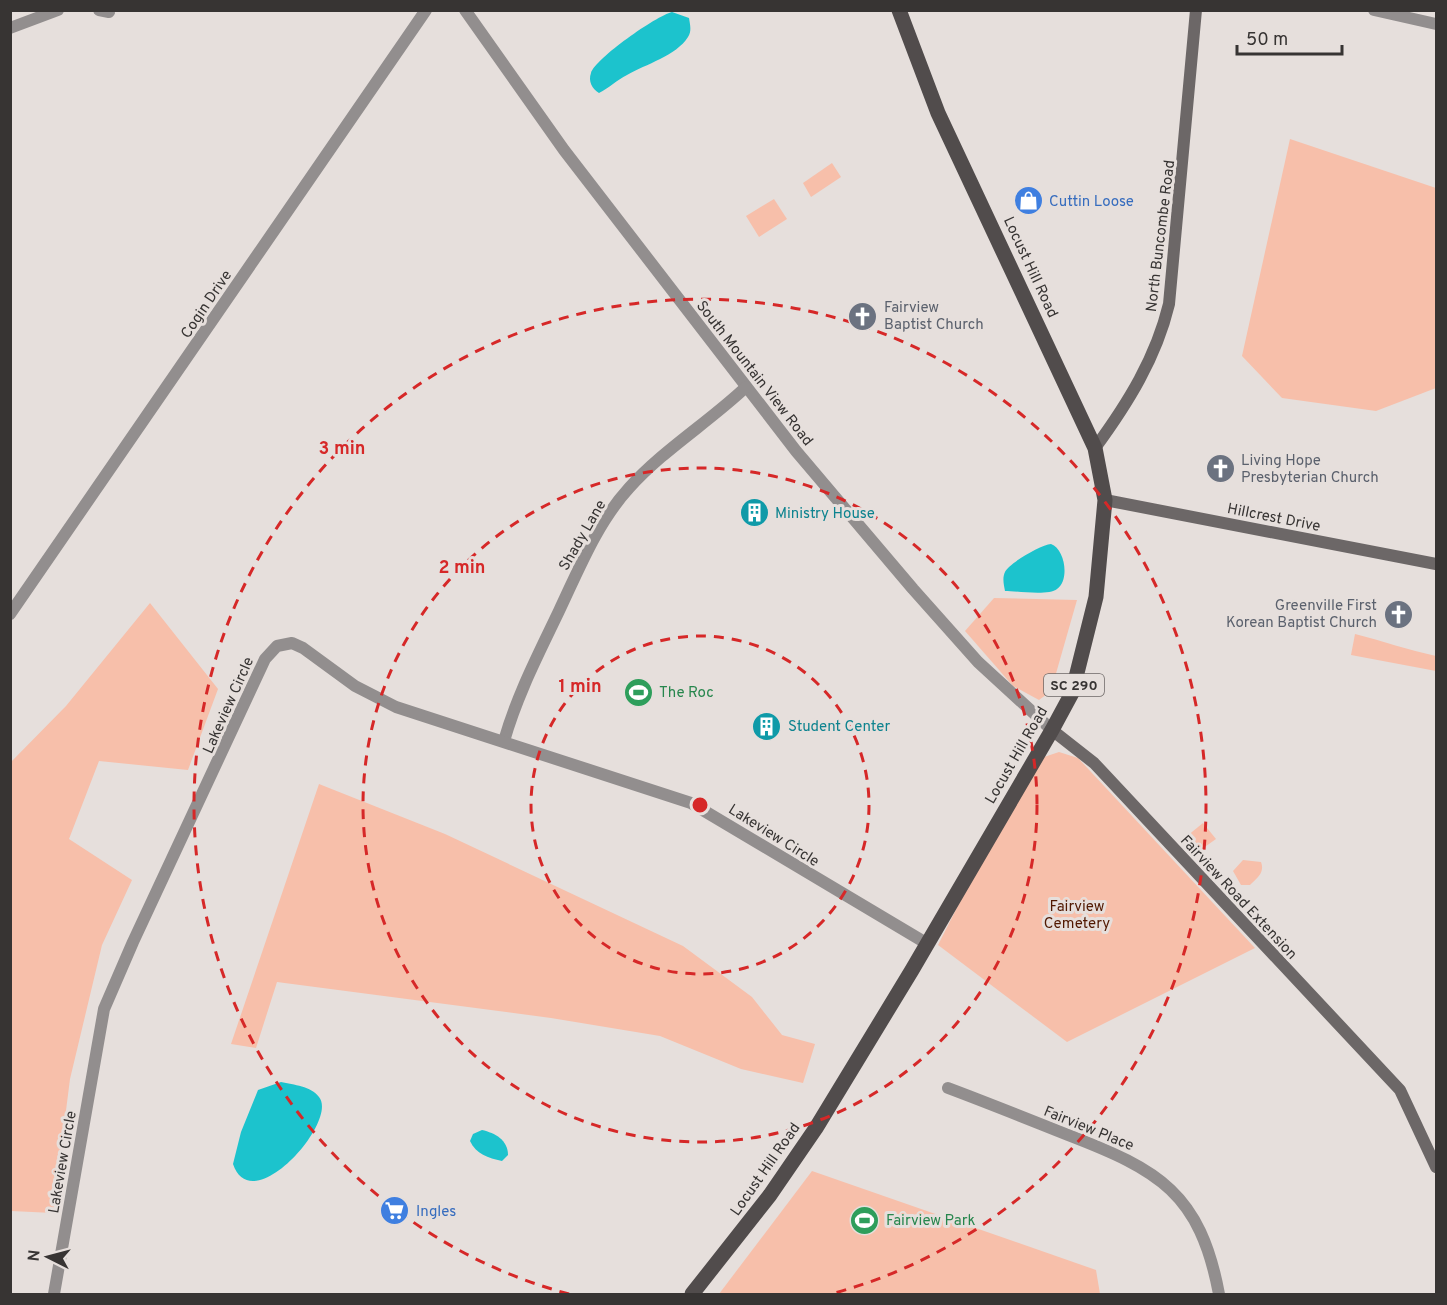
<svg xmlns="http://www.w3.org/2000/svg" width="1447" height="1305" viewBox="0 0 1447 1305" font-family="Overpass,sans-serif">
	<rect width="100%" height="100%" fill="#e6dfdc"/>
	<!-- green -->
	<g fill="#f7bfaa">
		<path d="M 1290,139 L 1436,188 L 1436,388 L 1376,411 L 1282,398 L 1242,356 Z"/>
		<path d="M 832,163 L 841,177 L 811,197 L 803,183 Z"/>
		<path d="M 774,199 L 787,219 L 759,237 L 746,216 Z"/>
		<path d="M 994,598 L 1077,600 L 1051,691 L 1039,700 L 1013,686 L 965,631 Z"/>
		<path d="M 150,603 L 218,689 L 188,770 L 99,761 L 69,839 L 132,880 L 102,945 L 70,1079 L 53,1213 L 11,1211 L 11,762 L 66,706 Z"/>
		<path d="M 1355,634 C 1383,641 1408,650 1436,656 L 1436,671 L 1351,655 Z"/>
		<path d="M 1059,752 L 1078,758 L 1255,948 L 1067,1042 L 938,945 L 967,888 L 1044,757 Z"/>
		<path d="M 319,784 L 445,834 L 683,946 L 752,997 L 782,1035 L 815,1044 L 803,1083 L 741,1069 L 660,1036 L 551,1018 L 277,982 L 256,1048 L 231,1044 Z"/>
		<path d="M 1203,823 L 1216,839 L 1199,851 L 1187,836 Z"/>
		<path d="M 1243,860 L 1261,862 C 1265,873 1257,878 1250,885 L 1241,885 L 1233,871 Z"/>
		<path d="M 812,1171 L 1096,1270 L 1100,1294 L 719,1294 Z"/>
	</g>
	<!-- water -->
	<g fill="#1cc3cd">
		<path d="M 672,12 L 689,18 C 690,25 692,31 688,37 C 676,56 646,64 627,75 C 617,80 609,88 599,93 C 592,89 588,81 591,73 C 596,58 656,16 672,12 Z"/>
		<path d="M 1051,544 C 1065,549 1070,580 1057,589 C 1049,596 1016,591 1005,591 C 1004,585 1002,578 1005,572 C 1009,563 1041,545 1051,544 Z"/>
		<path d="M 281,1082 C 294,1085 311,1086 319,1097 C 339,1121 252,1220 233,1164 L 241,1132 L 258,1090 Z"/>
		<path d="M 482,1130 C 495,1133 508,1140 508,1155 L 502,1161 C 488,1158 476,1154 470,1141 L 473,1134 Z"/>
	</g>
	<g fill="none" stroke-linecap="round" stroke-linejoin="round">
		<!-- street -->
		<g stroke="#928e8e" stroke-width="12">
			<path d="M 99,10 L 109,12"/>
			<path d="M 465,10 L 564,150 L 796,451 L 913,589 L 978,662 L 1052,730"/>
			<path d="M 1374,10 L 1436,24"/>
			<path d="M 10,28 L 58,10"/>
			<path d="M 10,614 L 426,10"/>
			<path d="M 504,741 C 517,695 539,653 559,611 C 579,569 597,523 629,488 C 663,450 709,422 746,387"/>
			<path d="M 948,1088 C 988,1103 1028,1119 1068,1135 C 1159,1170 1200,1193 1219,1294"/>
			<path d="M 54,1294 L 104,1009 L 133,942 L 265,659 L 277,646 L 292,643 L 303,648 L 355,686 L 396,707 L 691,803 L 926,943"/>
		</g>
		<!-- secondary -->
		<g stroke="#6c6767" stroke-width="12">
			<path d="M 1095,448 C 1128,403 1156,358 1169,304 L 1196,10"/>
			<path d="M 1105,500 L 1436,564"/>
			<path d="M 1052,730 L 1094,763 L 1400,1090 L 1436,1167"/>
		</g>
		<!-- primary -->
		<path stroke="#514c4c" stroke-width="15" d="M 692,1294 L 770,1195 L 816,1128 L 912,970 L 1052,730 L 1072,693 L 1096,597 L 1105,500 L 1095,448 L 938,113 L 899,10"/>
	</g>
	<!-- distance rings -->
	<g fill="none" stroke="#d62828" stroke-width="3" stroke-dasharray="10 8">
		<circle cx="700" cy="805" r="169"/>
		<circle cx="700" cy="805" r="337"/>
		<path d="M569 1294A506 506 0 1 1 831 1294"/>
	</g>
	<!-- icons -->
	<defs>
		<symbol id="shop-disc" viewBox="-11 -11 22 22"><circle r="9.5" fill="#3f7fe0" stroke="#e6dfdc"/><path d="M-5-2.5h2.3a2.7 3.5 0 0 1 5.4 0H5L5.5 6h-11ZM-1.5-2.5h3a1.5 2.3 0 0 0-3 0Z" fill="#fff"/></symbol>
		<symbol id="church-disc" viewBox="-11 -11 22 22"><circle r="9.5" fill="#6b7280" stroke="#e6dfdc"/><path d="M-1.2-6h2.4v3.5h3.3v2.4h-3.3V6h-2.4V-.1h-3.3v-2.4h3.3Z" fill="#fff"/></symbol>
		<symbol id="building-disc" viewBox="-11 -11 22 22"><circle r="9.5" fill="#0f9aa8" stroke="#e6dfdc"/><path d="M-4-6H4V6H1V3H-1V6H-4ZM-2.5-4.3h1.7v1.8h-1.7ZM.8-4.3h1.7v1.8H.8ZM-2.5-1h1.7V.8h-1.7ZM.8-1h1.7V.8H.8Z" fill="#fff"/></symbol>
		<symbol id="stadium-disc" viewBox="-11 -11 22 22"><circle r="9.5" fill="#2e9e5b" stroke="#e6dfdc"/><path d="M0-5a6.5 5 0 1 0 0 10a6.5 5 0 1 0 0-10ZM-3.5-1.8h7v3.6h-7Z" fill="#fff"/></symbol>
		<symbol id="supermarket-disc" viewBox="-11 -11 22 22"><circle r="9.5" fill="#3f7fe0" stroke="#e6dfdc"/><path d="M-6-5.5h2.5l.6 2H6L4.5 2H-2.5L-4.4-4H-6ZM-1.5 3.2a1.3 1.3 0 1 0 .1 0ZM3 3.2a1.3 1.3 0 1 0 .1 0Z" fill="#fff"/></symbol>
	</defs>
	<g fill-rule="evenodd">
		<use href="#shop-disc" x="1012" y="184" width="33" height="33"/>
		<use href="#church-disc" x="846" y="300" width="33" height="33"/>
		<use href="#church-disc" x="1204" y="452" width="33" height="33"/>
		<use href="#building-disc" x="738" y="496" width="33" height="33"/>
		<use href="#church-disc" x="1382" y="598" width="33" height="33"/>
		<use href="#stadium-disc" x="622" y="676" width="33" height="33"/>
		<use href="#building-disc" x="750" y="710" width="33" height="33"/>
		<use href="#supermarket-disc" x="378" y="1194" width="33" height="33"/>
		<use href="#stadium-disc" x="848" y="1204" width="33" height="33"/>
	</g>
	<g text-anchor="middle" stroke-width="6" stroke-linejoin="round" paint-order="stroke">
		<!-- shield labels -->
		<rect fill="#e6dfdc" stroke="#6c6766" stroke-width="1.5" x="1044" y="674" width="60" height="22" rx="4.5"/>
		<g font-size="14" font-weight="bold" fill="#373433">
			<text x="1074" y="690">SC 290</text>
		</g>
		<!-- shop labels -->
		<g font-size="15" fill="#366cbe" stroke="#e6dfdc" text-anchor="start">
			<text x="1049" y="206">Cuttin Loose</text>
			<text x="416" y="1216">Ingles</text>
		</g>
		<!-- street labels -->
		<g font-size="15" fill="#373433" stroke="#e6dfdc">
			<text transform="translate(1160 236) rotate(-83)" y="5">North Buncombe Road</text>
			<text transform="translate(1031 267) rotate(65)" y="5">Locust Hill Road</text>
			<text transform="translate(206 304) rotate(-56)" y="5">Cogin Drive</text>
			<text transform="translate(755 373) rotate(52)" y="5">South Mountain View Road</text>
			<text transform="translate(1274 517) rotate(11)" y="5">Hillcrest Drive</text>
			<text transform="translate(582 535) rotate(-60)" y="5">Shady Lane</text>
			<text transform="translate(228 705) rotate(-66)" y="5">Lakeview Circle</text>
			<text transform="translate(1016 755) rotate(-60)" y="5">Locust Hill Road</text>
			<text transform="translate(774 835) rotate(32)" y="5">Lakeview Circle</text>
			<text transform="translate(1239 897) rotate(47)" y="5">Fairview Road Extension</text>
			<text transform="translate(1089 1128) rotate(22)" y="5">Fairview Place</text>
			<text transform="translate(62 1162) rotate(-80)" y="5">Lakeview Circle</text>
			<text transform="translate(765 1169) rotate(-55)" y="5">Locust Hill Road</text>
		</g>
		<!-- worship labels -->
		<g font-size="15" fill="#5b616d" stroke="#e6dfdc" text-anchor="start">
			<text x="884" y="312">Fairview<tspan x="884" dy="17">Baptist Church</tspan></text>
			<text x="1241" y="465">Living Hope<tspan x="1241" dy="17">Presbyterian Church</tspan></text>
			<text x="1377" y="610" text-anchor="end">Greenville First<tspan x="1377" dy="17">Korean Baptist Church</tspan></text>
		</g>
		<!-- culture labels -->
		<g font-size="15" fill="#0d838f" stroke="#e6dfdc" text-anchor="start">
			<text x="775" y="518">Ministry House</text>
			<text x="788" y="731">Student Center</text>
		</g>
		<!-- leisure labels -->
		<g font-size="15" fill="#27864d" stroke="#e6dfdc" text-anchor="start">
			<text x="659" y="697">The Roc</text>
			<text x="886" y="1225">Fairview Park</text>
		</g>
		<!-- park labels -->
		<g font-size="15" fill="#511800" stroke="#e6dfdc">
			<text x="1077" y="911">Fairview<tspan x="1077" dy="17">Cemetery</tspan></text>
		</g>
	</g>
	<circle cx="700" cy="805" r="9" fill="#d62828" stroke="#e6dfdc" stroke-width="3"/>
	<g font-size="18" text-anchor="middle" font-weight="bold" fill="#d62828" stroke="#e6dfdc" stroke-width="6" stroke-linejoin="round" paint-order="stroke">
		<text x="342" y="454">3 min</text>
		<text x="462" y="573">2 min</text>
		<text x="580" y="692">1 min</text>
	</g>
	<!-- border -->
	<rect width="1447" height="1305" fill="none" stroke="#373433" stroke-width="24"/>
	<!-- north arrow -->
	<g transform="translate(48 1257) rotate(276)" stroke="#e6dfdc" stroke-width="4.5" paint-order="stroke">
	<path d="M0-4.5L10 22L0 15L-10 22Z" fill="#373433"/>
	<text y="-9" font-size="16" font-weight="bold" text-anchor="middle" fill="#373433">N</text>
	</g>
	<!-- scale -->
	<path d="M1237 45v9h105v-9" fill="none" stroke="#373433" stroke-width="3"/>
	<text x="1246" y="45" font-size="18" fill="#373433" stroke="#e6dfdc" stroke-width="4.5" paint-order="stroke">50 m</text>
</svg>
